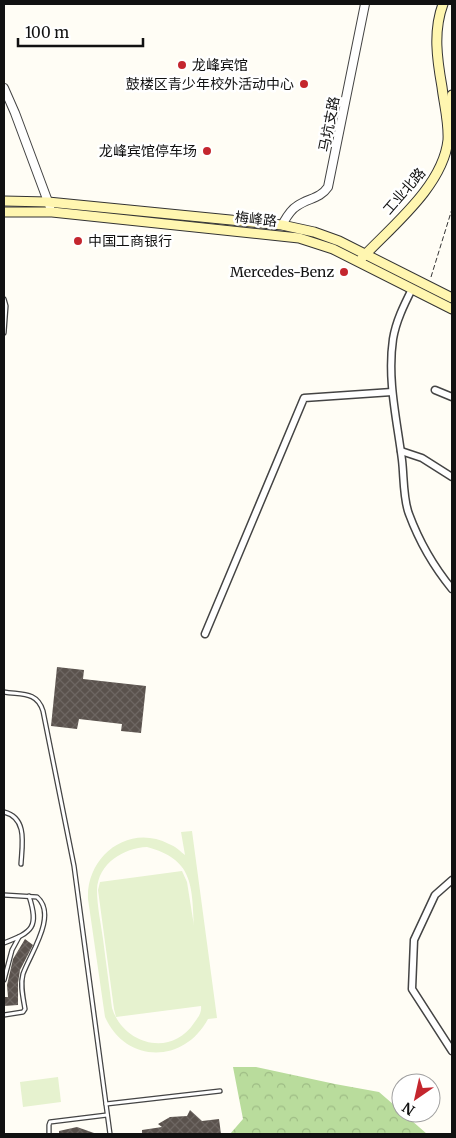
<svg xmlns="http://www.w3.org/2000/svg" width="456" height="1138" viewBox="0 0 456 1138" font-family="Merriweather,'Noto Sans SC',serif">
	<defs>
		<pattern id="forest-crowns" width="20" height="18" patternUnits="userSpaceOnUse" patternTransform="scale(1.25)"><rect width="20" height="18" fill="#b9dc9c"/><path d="M2 6a3 3 0 1 1 6 0M12 15a3 3 0 1 1 6 0" fill="none" stroke="#9ebc85"/></pattern>
		<pattern id="building-cross-hatch" width="8" height="8" patternUnits="userSpaceOnUse" patternTransform="scale(1.25)"><rect width="8" height="8" fill="#5a524d"/><path d="M0 0l8 8M0 8l8-8" fill="none" stroke="#6d6662"/></pattern>
	</defs>
	<rect width="100%" height="100%" fill="#fffdf5"/>
	<!-- forest -->
	<path fill="url(#forest-crowns)" d="M 233,1067 L 256,1067 L 335,1084 L 379,1092 L 401,1111 L 401,1113 L 403,1113 L 427,1134 L 230,1134 L 243,1119 Z"/>
	<!-- pitch -->
	<g fill="#e6f2cf" fill-rule="evenodd">
		<path d="M 192,831 L 217,1018 L 208,1019 C 184,1064 126,1064 105,1017 L 88,899 C 86,857 128,823 169,844 C 175,846 180,851 185,855 L 181,832 ZM 147,847 C 193,859 192,885 194,926 L 187,882 L 182,871 L 100,882 L 98,890 L 114,1009 L 116,1017 L 201,1006 C 202,1012 198,1018 194,1023 C 171,1058 123,1044 112,1008 C 109,985 106,962 103,939 C 101,924 97,906 97,890 C 98,863 124,848 147,847 Z"/>
		<path d="M 58,1077 L 61,1102 L 23,1107 L 20,1082 Z"/>
	</g>
	<!-- building -->
	<g fill="url(#building-cross-hatch)">
		<path d="M 57,667 L 84,670 L 83,679 L 146,686 L 141,733 L 121,731 L 122,724 L 79,719 L 77,729 L 51,726 Z"/>
		<path d="M 25,939 L 33,945 L 20,970 L 18,983 L 18,1005 L 4,1006 L 4,997 L 8,997 L 7,985 L 13,959 Z"/>
		<path d="M 190,1110 L 202,1121 L 219,1119 L 221,1134 L 142,1134 L 142,1130 L 162,1127 L 158,1124 L 170,1117 L 187,1116 Z"/>
		<path d="M 77,1127 L 94,1133 L 94,1134 L 59,1134 L 59,1131 Z"/>
	</g>
	<g fill="none" stroke-linecap="round" stroke-linejoin="round">
		<defs>
			<g id="service">
				<path d="M 4,299 L 6,306 L 4,333"/>
				<path d="M 4,692 C 21,695 37,691 43,711 L 74,866 L 110,1134"/>
				<path d="M 4,812 C 28,818 22,845 21,864"/>
				<path d="M 4,895 L 37,897 C 58,915 30,954 23,974 C 20,985 23,997 25,1009 L 23,1012 L 4,1015"/>
				<path d="M 4,943 C 33,932 39,927 29,896"/>
				<path d="M 4,980 L 12,950 L 19,937"/>
				<path d="M 106,1104 L 220,1091"/>
				<path d="M 49,1134 L 49,1125 L 50,1122 L 107,1115"/>
			</g>
			<g id="minor">
				<path d="M 412,289 C 404,305 396,321 393,339 C 387,380 397,420 402,460 C 404,476 403,499 409,514 C 419,541 434,567 452,589"/>
				<path d="M 435,390 L 452,397"/>
				<path d="M 401,451 L 422,458 L 452,477"/>
				<path d="M 205,634 L 304,398 L 392,392"/>
				<path d="M 452,880 L 435,895 L 414,940 L 412,989 L 452,1051"/>
			</g>
			<g id="tertiary">
				<path d="M 4,88 L 15,113 L 50,207"/>
				<path d="M 282,225 C 286,218 290,210 297,206 C 308,198 320,199 328,187 L 365,4"/>
			</g>
			<g id="secondary">
				<path d="M 449,117 L 452,95"/>
				<path d="M 4,201 L 48,202 L 282,225 L 314,232 L 339,241 L 452,298"/>
				<path d="M 4,212 L 52,212 L 299,238 L 333,249 L 452,309"/>
				<path d="M 362,258 C 392,226 443,186 448,140 C 449,122 444,104 442,87 C 437,59 433,31 443,4"/>
			</g>
		</defs>
		<!-- service casing -->
		<use href="#service" stroke="#444" stroke-width="5.5"/>
		<!-- minor casing -->
		<use href="#minor" stroke="#444" stroke-width="9"/>
		<!-- tertiary casing -->
		<use href="#tertiary" stroke="#444" stroke-width="10"/>
		<!-- secondary casing -->
		<use href="#secondary" stroke="#333" stroke-width="11"/>
		<!-- path -->
		<path stroke="#333" stroke-width="1" stroke-dasharray="5 2.5" stroke-linecap="butt" d="M 431,277 L 452,209"/>
		<!-- service -->
		<use href="#service" stroke="#fff" stroke-width="3"/>
		<!-- minor -->
		<use href="#minor" stroke="#fff" stroke-width="6"/>
		<!-- tertiary -->
		<use href="#tertiary" stroke="#fff" stroke-width="8"/>
		<!-- secondary -->
		<use href="#secondary" stroke="#fff6b0" stroke-width="9"/>
	</g>
	<!-- markers -->
	<g fill="#c4262e" stroke="#fff" stroke-width="2">
		<circle cx="182" cy="65" r="5"/>
		<circle cx="304" cy="84" r="5"/>
		<circle cx="207" cy="151" r="5"/>
		<circle cx="78" cy="241" r="5"/>
		<circle cx="344" cy="272" r="5"/>
	</g>
	<g text-anchor="middle" stroke-width="5" stroke-linejoin="round" paint-order="stroke">
		<!-- poi labels -->
		<g font-size="14" fill="#111" stroke="#fff" text-anchor="end">
			<text x="192" y="70" text-anchor="start">龙峰宾馆</text>
			<text x="294" y="89">鼓楼区青少年校外活动中心</text>
			<text x="197" y="156">龙峰宾馆停车场</text>
			<text x="88" y="246" text-anchor="start">中国工商银行</text>
			<text x="334" y="277">Mercedes-Benz</text>
		</g>
		<!-- street labels -->
		<g font-size="14" fill="#111" stroke="#fff">
			<text transform="translate(329 124) rotate(-79)" y="5">马坑支路</text>
			<text transform="translate(404 191) rotate(-49)" y="5">工业北路</text>
			<text transform="translate(256 219) rotate(6)" y="5">梅峰路</text>
		</g>
	</g>
	<!-- border -->
	<rect width="456" height="1138" fill="none" stroke="#111111" stroke-width="10"/>
	<!-- north arrow -->
	<g transform="translate(416 1098) rotate(214)"><circle r="24" fill="#ffffff" stroke="#a0a0a0"/>
	<path d="M0-4L9 19L0 12L-9 19Z" fill="#c4262e"/>
	<text y="-8" font-size="14" font-weight="bold" text-anchor="middle" fill="#111111">N</text>
	</g>
	<!-- scale -->
	<path d="M18 38v8h125v-8" fill="none" stroke="#111111" stroke-width="2.5"/>
	<text x="25" y="38" font-size="15" fill="#111111" stroke="#ffffff" stroke-width="4" paint-order="stroke">100 m</text>
</svg>
